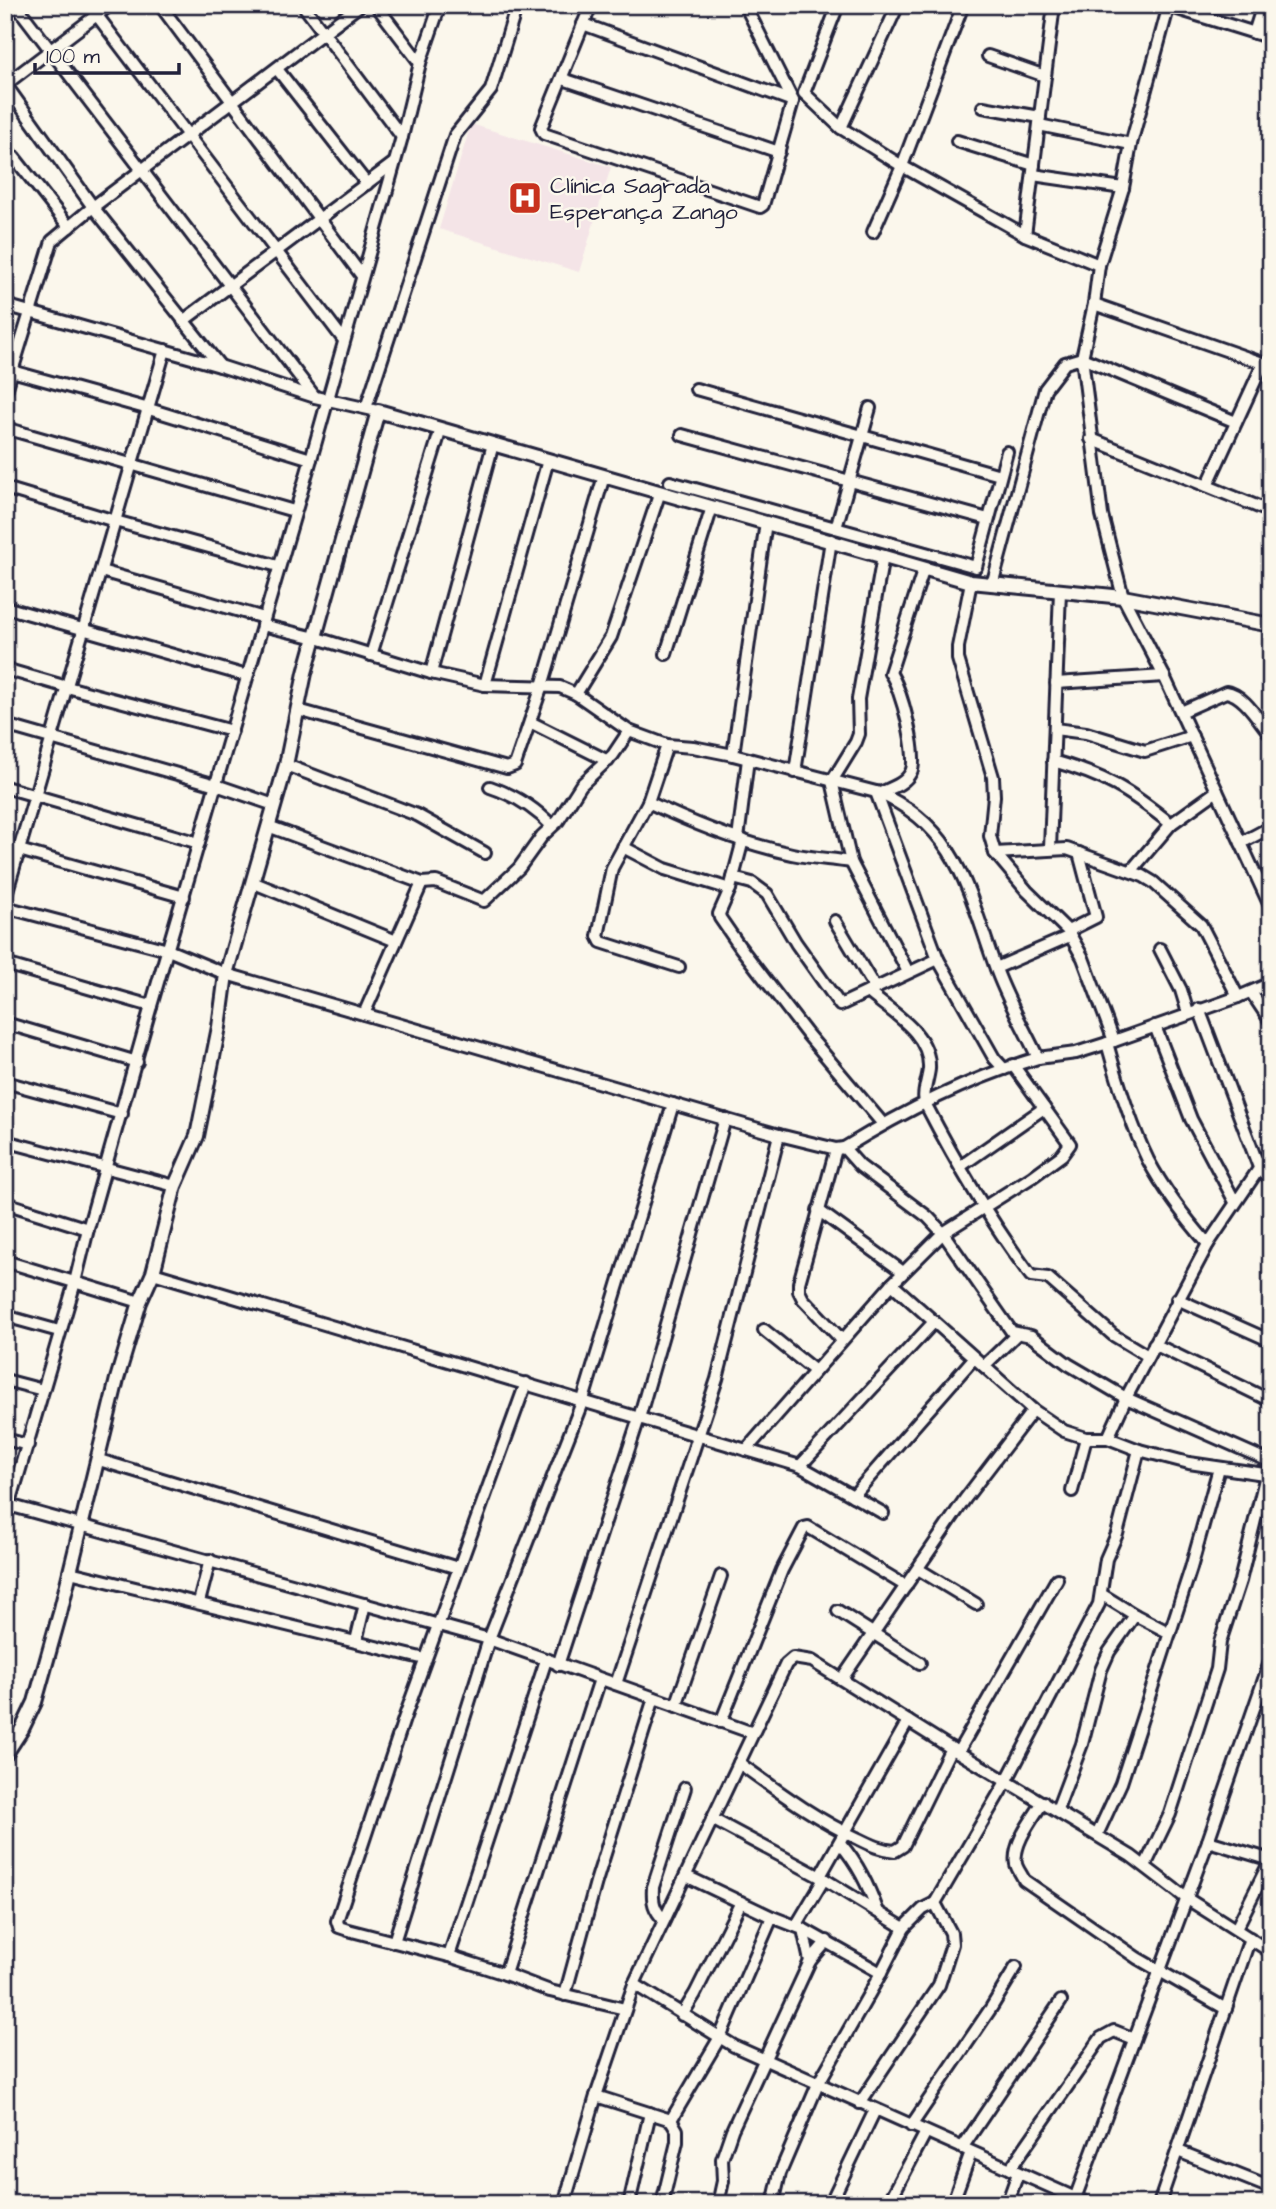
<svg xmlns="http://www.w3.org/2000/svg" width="1276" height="2209" viewBox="0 0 1276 2209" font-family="'Architects Daughter',sans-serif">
	<rect width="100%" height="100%" fill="#fbf7ec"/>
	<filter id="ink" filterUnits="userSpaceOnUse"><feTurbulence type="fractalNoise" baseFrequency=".0143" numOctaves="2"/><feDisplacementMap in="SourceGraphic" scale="14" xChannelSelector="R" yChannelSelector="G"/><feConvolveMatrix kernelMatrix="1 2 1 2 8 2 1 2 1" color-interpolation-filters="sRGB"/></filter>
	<g filter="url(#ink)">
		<!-- built -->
		<path fill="#f4e4e7" d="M 471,124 L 611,167 L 579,272 L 439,229 Z"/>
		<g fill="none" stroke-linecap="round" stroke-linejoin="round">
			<defs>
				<g id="minor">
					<path d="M 16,5 L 315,397"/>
					<path d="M 89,5 L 343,339"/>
					<path d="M 160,5 L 362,276"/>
					<path d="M 303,5 L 402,137"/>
					<path d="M 376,5 L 420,63"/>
					<path d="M 591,5 L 541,128 L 544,134 L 760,207 L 763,205 L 793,101 L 745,5"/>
					<path d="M 838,5 L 804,93 L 841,128"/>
					<path d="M 898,5 L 841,128 L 902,166 L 1025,235 L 1099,265"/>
					<path d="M 1165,5 L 1271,38"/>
					<path d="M 1169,5 L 1131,144 L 1123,188 L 1099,265 L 1094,304 L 1082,358 L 1102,515 L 1123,597 L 1164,676 L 1271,908"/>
					<path d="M 583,24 L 793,101"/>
					<path d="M 1254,33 L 1263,5"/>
					<path d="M 988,56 L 1045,76"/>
					<path d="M 277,69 L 367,184"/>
					<path d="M 563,79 L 779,152"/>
					<path d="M 5,84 L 93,207 L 220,366"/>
					<path d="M 6,84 L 110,5"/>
					<path d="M 983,107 L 1040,117"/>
					<path d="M 1039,125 L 1131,144"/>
					<path d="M 957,141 L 1034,165"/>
					<path d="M 14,157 L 69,227"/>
					<path d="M 1033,175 L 1123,188"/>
					<path d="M 873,232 L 902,166 L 963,5"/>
					<path d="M 1025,235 L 1054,5"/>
					<path d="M 1094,304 L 1271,366"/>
					<path d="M 5,305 L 220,366 L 315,397 L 373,410"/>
					<path d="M 183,321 L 394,163"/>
					<path d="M 8,370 L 149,409 L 311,459"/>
					<path d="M 696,389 L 1000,475"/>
					<path d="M 5,394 L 52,241 L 93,207 L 360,5"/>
					<path d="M 366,408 L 455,135 L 491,90 L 517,5"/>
					<path d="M 5,428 L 294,511"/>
					<path d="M 682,435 L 988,519"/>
					<path d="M 1091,439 L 1271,512"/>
					<path d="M 670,482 L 976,567 L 1007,452"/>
					<path d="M 1207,486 L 1263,364"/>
					<path d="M 5,488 L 115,521 L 278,566"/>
					<path d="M 836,528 L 870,408"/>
					<path d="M 883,556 L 858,699 L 859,734 L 856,742 L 832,781 L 851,862 L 908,972"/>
					<path d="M 101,571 L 264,618"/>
					<path d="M 971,582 L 958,647 L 958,659 L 993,777 L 994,796 L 990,836 L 995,853 L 1027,891 L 1068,931 L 1083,958 L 1114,1041"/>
					<path d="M 992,585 L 1045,389 L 1065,363 L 1082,358 L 1236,422"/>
					<path d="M 5,607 L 247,676"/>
					<path d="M 262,625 L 320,639 L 431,673 L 485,685 L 560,687 L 576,694 L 629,731 L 667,745 L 693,747 L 733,755 L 876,792 C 957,825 968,891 995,966 C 1006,998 1024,1028 1038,1058 L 1076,1053 L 1114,1041 L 1238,997 L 1271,983"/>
					<path d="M 666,654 L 712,507"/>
					<path d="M 371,655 L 441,429"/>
					<path d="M 5,669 L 67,687 L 232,731"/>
					<path d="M 431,673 L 493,444"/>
					<path d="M 1056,683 L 1164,676"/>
					<path d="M 485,685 L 548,460"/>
					<path d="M 576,694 L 611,637 L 660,492"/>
					<path d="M 298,710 L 507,768 L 515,765 L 542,686 L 604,476"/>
					<path d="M 1181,712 L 1226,692 C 1244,694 1259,721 1271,735"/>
					<path d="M 530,722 L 608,761"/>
					<path d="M 5,725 L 216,785 L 274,805"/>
					<path d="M 1055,729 L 1086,733 L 1145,751 L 1192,736"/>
					<path d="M 667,745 L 648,802 L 612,868 L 598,936 L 601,942 L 679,967"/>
					<path d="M 733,755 L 766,522"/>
					<path d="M 1053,761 C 1106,776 1129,790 1171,824"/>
					<path d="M 286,765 L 417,815 L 485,853"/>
					<path d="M 795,772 L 831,540"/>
					<path d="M 5,787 L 199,843"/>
					<path d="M 490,787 C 514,795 534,807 552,826"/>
					<path d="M 876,792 L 938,959 L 994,1058 L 1004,1069"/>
					<path d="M 880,793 C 891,788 905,784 911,772 C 919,757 901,687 890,673 L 924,568"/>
					<path d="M 648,802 C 694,824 741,843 792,854 C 811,858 832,859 851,862"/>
					<path d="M 268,826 L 422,883 L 436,882 L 484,901 L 519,868 L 542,836 L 558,821 L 581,785 L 613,755 L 629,731"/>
					<path d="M 738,839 L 748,759"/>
					<path d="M 743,840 L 730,889 L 719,914 L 720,918 L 740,947 L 807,1034 L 883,1124"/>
					<path d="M 1241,843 L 1271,827"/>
					<path d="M 5,846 L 184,897"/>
					<path d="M 623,847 L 665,869 L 730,889"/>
					<path d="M 1050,849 L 1060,591"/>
					<path d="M 995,853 L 1067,849 L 1143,876 L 1153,882 L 1201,925 L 1238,997"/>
					<path d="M 1131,871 L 1171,824 L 1217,791"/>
					<path d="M 733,878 L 752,883 L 767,894 L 796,943 L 840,1005 L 938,959"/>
					<path d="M 252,882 L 396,941"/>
					<path d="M 5,898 L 165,350"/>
					<path d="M 5,907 L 168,950 L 226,974 L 779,1135 L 836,1149 L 844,1148 L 860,1166 L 928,1217 L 943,1233 L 1012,1332 L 1031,1336 L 1068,1364 L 1126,1398 L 1271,1462"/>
					<path d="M 835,921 L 875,988"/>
					<path d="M 1068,931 L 1096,917 L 1079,853"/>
					<path d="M 1160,949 L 1181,990 L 1188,1013"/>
					<path d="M 5,964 L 151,1006"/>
					<path d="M 996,968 L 1070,936"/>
					<path d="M 868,992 C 891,1012 931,1033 929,1069 C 928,1080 921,1096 926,1105 C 956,1163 993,1225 1031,1276 L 1048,1278 L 1113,1335 L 1148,1356"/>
					<path d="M 1251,992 L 1271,1022"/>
					<path d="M 1199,1009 L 1260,1170 L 1271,1179"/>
					<path d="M 364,1014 L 422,883"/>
					<path d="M 5,1023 L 137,1062"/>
					<path d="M 1155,1026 L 1191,1119 L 1235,1202"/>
					<path d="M 1107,1043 C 1118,1083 1130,1123 1148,1160 C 1164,1190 1186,1219 1208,1244"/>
					<path d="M 5,1082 L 122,1114"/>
					<path d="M 5,1141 L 175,1186"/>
					<path d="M 844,1148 C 906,1110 969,1078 1038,1058"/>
					<path d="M 836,1149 L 799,1283 L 799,1291 L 803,1299 L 842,1340"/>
					<path d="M 961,1166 L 1044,1108"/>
					<path d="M 5,1203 L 88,1229"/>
					<path d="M 818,1210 L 903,1272"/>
					<path d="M 5,1261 L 140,1302"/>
					<path d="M 153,1273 L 800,1466 L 883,1513"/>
					<path d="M 892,1284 L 1033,1410 L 1064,1431 L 1086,1438 L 1108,1438 L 1139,1450 L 1189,1463 L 1271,1475"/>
					<path d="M 1177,1299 L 1271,1341"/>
					<path d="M 5,1316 L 59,1331"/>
					<path d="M 764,1330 L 815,1371"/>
					<path d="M 1154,1344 L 1271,1401"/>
					<path d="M 984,1366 L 1017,1334"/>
					<path d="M 5,1380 L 43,1390"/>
					<path d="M 526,1383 L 404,1719 L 337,1921 L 339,1927 L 348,1930 L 449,1956 L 505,1974 L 550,1991 L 625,2009"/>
					<path d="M 1108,1438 L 1126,1398 L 1208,1244 L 1271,1151"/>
					<path d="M 5,1439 L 28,1445"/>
					<path d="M 746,1450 L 892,1284 L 943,1233 L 1032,1177 L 1062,1155 L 1070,1144 L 1013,1065"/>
					<path d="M 99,1460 L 458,1568"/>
					<path d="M 800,1466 L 933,1323"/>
					<path d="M 1072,1491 L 1086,1438"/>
					<path d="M 853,1496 L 974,1358"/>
					<path d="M 5,1504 L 489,1639 L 753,1733"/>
					<path d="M 5,1520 L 75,1282 L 88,1229 L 151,1006 L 311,459 L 402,137 L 420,63 L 440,5"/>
					<path d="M 918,1569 L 976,1604"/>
					<path d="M 70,1572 L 425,1659"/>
					<path d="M 1101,1594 L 1135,1615"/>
					<path d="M 199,1602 L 210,1560"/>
					<path d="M 838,1611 L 920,1663"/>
					<path d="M 356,1641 L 365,1604"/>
					<path d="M 558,1665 L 639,1418 L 725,1119"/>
					<path d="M 842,1679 L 965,1499 L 1033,1410"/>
					<path d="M 616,1684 L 717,1379 L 779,1135"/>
					<path d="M 676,1706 L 721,1576"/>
					<path d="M 721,1722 L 782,1570 L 804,1528 L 808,1527 L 906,1586"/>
					<path d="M 958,1752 L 1057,1579"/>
					<path d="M 739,1763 C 778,1791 815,1819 859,1839 C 871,1845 881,1850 895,1851 L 903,1846 L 951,1748"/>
					<path d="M 1043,1802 C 1033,1818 1012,1844 1016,1864 C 1017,1869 1022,1875 1024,1880 L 1137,1958 L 1226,2009"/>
					<path d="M 1057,1810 L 1082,1744 L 1101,1670 L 1109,1652 L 1135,1615 L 1170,1633"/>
					<path d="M 712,1819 L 824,1879 L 904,1928"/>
					<path d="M 1097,1835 L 1121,1783 L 1191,1568 L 1219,1468"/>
					<path d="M 1208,1841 L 1271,1860"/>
					<path d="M 840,1843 C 858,1864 868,1885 878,1912"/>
					<path d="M 1145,1866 L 1170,1814 L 1217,1669 L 1220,1642 L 1240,1581 L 1266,1475"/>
					<path d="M 686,1876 L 772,1917"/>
					<path d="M 820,1876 L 908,1721"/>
					<path d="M 664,1920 C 654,1910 652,1902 653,1887 L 685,1788"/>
					<path d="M 796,1926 L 824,1879"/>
					<path d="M 803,1929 L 881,1973"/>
					<path d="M 1236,1929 L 1271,1859"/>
					<path d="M 394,1942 L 489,1639 L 583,1400 L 673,1104"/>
					<path d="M 449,1956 L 546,1660"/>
					<path d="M 505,1974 L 600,1679"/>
					<path d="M 634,1984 L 734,2046 L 1089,2204"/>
					<path d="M 565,1995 L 596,1882 L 654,1698"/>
					<path d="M 682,2015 L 695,1994 L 741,1902"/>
					<path d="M 596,2096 L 671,2120 L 677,2130 L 677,2142 L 662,2204"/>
					<path d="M 860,2103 L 939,1985 L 952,1944 L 951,1933 L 935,1903 L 1007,1780 L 1099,1604 L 1106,1559 L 1117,1534 L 1139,1450"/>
					<path d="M 671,2120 L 720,2037 L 772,1917 L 803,1929 L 810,1961"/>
					<path d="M 911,2126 L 991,2008 L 1016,1967"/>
					<path d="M 962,2148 L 1061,2001"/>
					<path d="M 1178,2151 L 1271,2188"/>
					<path d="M 1010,2169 L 1101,2038 L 1114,2031 L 1134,2039"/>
					<path d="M 564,2204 L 596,2096 L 634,1984 L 786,1664 L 793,1658 L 812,1661 L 951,1748 L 1131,1856 L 1186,1898 L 1271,1952"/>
					<path d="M 629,2204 L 650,2113"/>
					<path d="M 718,2204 L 723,2181 L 722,2159 L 732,2130 L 810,1961 L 827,1941"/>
					<path d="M 773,2204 L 780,2173 L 818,2084 L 881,1973 L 904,1928 L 923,1909 L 935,1903"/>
					<path d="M 830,2204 L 875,2110"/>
					<path d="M 888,2204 L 926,2132"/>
					<path d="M 952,2204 L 971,2152"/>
					<path d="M 1007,2204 L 1018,2173"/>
					<path d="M 1073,2204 L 1208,1841 L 1271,1659"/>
					<path d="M 1159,2204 L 1250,1938"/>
				</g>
				<path id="tertiary" d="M 5,1755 L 22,1729 L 35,1702 L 60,1613 L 117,1379 L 140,1302 L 153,1273 L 175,1186 L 197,1136 L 219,1027 L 226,974 L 286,765 L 305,673 L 378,411 L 971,582 L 1123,597 L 1271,625"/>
			</defs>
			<!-- minor casing -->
			<use href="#minor" stroke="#22223b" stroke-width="16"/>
			<!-- tertiary casing -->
			<use href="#tertiary" stroke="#22223b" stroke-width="18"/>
			<!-- minor -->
			<use href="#minor" stroke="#fbf7ec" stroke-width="10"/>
			<!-- tertiary -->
			<use href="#tertiary" stroke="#fbf7ec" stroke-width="12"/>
		</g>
	</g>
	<!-- icons -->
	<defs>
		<symbol id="hospital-square" viewBox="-11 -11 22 22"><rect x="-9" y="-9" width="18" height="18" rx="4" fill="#c8321e" stroke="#fbf7ec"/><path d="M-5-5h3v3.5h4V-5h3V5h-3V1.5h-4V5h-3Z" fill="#fff"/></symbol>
	</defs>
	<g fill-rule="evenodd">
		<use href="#hospital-square" x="506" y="179" width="38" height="38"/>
	</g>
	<g text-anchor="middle" stroke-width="5" stroke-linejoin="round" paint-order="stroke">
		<!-- poi labels -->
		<g font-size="23" fill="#22223b" stroke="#fbf7ec" text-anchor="start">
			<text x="550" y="193">Clínica Sagrada<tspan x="550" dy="26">Esperança Zango</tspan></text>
		</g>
	</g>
	<!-- margin -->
	<rect width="1276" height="2209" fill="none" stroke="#fbf7ec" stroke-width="28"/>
	<rect x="14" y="14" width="1248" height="2181" fill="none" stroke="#22223b" stroke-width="2.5" filter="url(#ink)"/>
	<!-- scale -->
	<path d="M35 63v10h144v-10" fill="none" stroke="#22223b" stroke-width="3.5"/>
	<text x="46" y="63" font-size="21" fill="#22223b" stroke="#fbf7ec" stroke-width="5" paint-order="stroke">100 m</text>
</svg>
